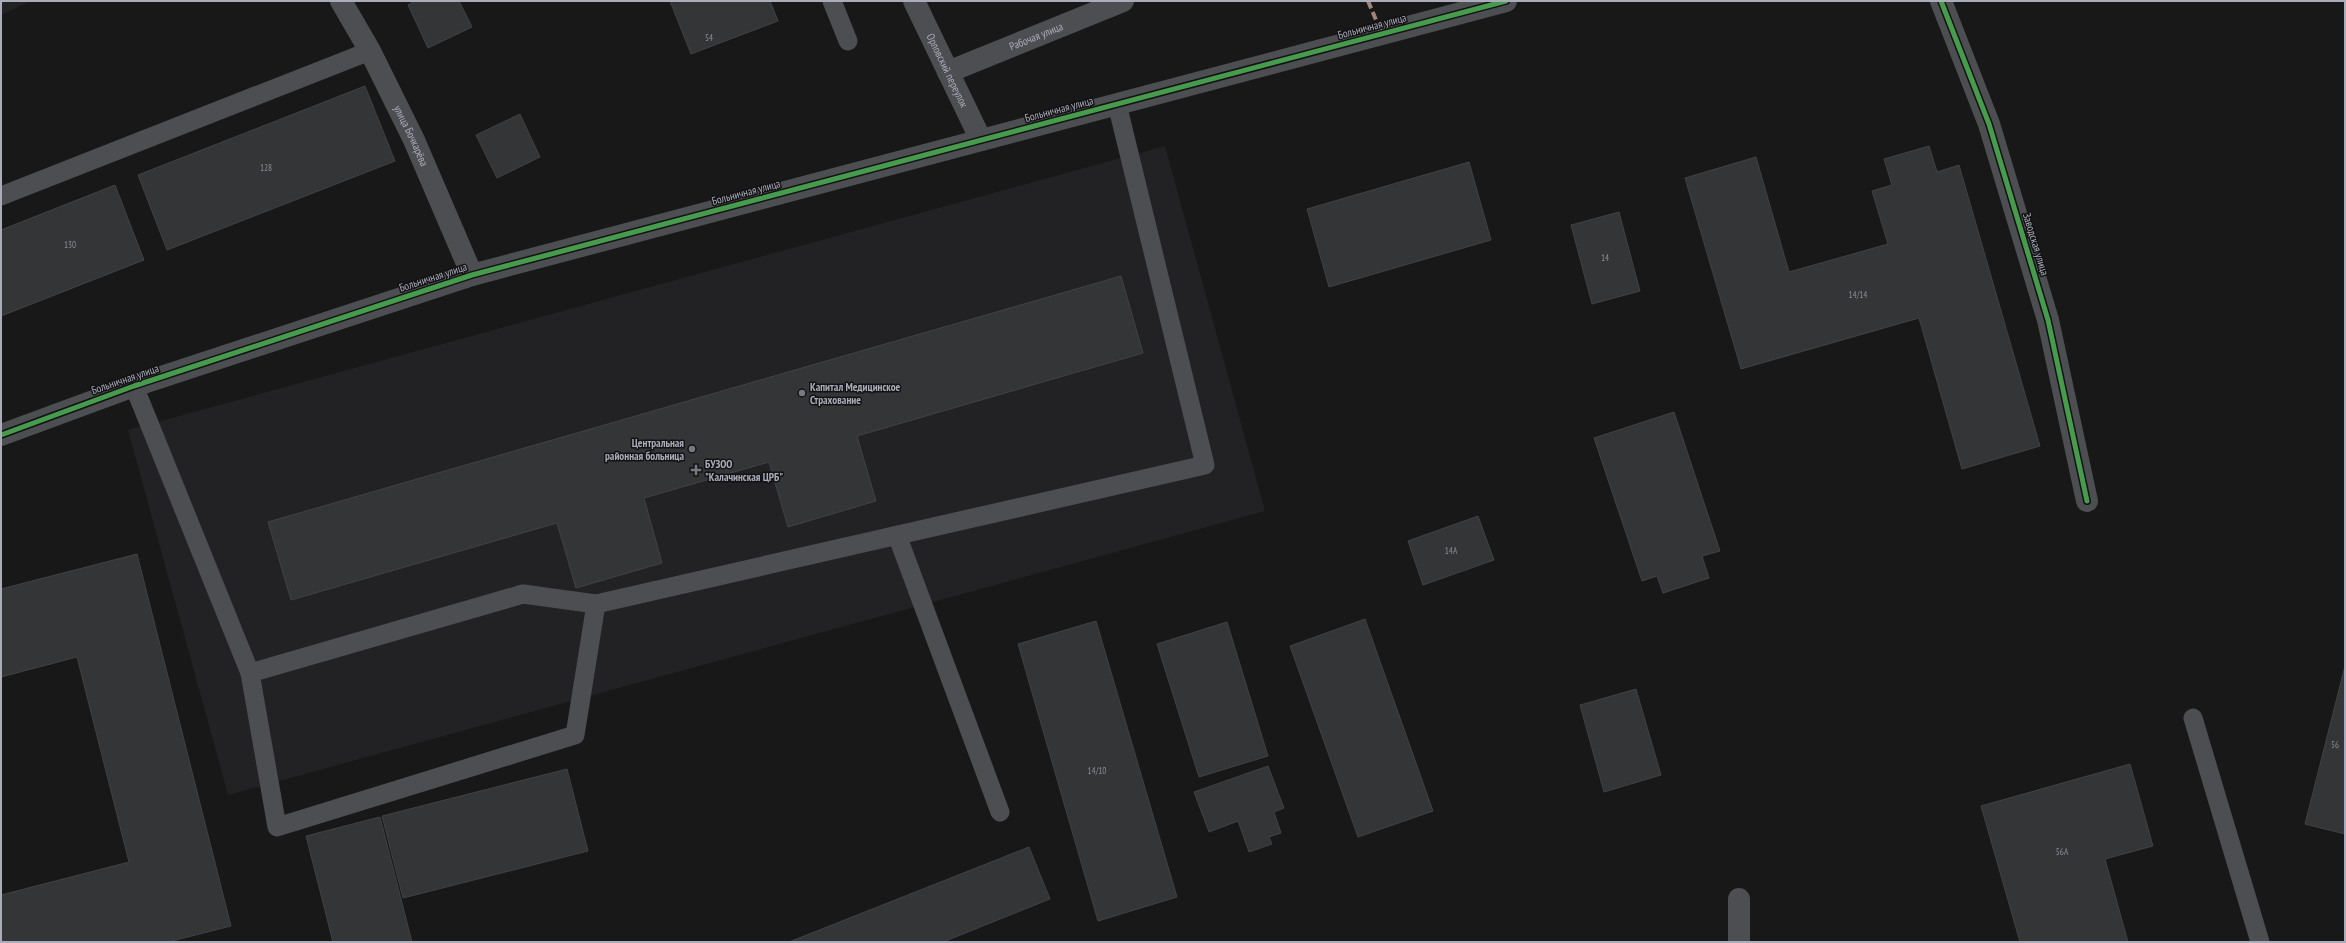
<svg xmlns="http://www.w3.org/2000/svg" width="2346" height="943" viewBox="0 0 2346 943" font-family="'PT Sans Narrow',sans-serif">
	<rect width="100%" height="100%" fill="#181818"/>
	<!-- built -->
	<g fill="#222224">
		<path d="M 1,1 L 31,1 L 1,15 Z"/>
		<path d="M 1165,146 L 1265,511 L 228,795 L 128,430 Z"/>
	</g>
	<!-- building -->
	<g fill="#343536" stroke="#414244">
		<path d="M 415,1 L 459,1 L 472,27 L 428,48 L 408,5 Z"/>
		<path d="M 670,1 L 770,1 L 778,21 L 691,54 Z"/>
		<path d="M 365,86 L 395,161 L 167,250 L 138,175 Z"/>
		<path d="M 520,114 L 540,157 L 497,178 L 476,135 Z"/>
		<path d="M 1929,146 L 1937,172 L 1959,165 L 2040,446 L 1962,469 L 1919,318 L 1741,369 L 1685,178 L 1756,157 L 1789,272 L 1888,244 L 1872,191 L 1892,185 L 1884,159 Z"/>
		<path d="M 1469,162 L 1491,240 L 1329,287 L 1307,209 Z"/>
		<path d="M 115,185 L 144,260 L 1,316 L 1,230 Z"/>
		<path d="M 1619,212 L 1640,291 L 1592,304 L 1571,225 Z"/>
		<path d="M 1121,276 L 1143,353 L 857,436 L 876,501 L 788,527 L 769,462 L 644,498 L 662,563 L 576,588 L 557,523 L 291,600 L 268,522 Z"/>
		<path d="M 1674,412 L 1720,551 L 1702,556 L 1709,578 L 1663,593 L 1657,576 L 1642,581 L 1594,438 Z"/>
		<path d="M 1478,516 L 1494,560 L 1423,585 L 1408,541 Z"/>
		<path d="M 137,554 L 231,926 L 168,942 L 1,942 L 1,895 L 129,862 L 77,657 L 1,677 L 1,589 Z"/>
		<path d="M 1365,619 L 1433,811 L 1358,837 L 1290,646 Z"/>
		<path d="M 1096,621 L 1177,897 L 1098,921 L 1018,644 Z"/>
		<path d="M 1227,622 L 1268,756 L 1199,777 L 1157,644 Z"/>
		<path d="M 2345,666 L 2345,834 L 2305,824 Z"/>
		<path d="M 1636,689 L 1661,775 L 1604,792 L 1580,705 Z"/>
		<path d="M 2130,764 L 2153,846 L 2105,859 L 2128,942 L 2020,942 L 1981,806 Z"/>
		<path d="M 1268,766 L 1284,808 L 1274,812 L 1281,833 L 1269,837 L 1272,844 L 1249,852 L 1238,821 L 1209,832 L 1194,792 Z"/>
		<path d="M 567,769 L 588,851 L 403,898 L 382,816 Z"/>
		<path d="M 380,817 L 412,942 L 333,942 L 306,836 Z"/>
		<path d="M 1029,847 L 1050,899 L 943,942 L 789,942 Z"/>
	</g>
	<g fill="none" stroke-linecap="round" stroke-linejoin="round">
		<!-- lane -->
		<g stroke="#4d4e51" stroke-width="19">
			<path d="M 832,1 L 848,41"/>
			<path d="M 1,196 L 370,51"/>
			<path d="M 134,386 L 250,673 L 277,827 L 575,735 L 596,604"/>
			<path d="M 897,535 L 1000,812"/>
			<path d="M 250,673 L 523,594 L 596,604 L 1205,465 L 1117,104"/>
			<path d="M 2193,718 L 2260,942"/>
		</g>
		<!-- street -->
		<g stroke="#4d4e51" stroke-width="22">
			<path id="s1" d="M 341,1 L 370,51 L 414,140 L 472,275"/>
			<path id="s2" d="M 914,1 L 981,140"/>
			<path d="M 1941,1 L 1989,124 L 2048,320 L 2087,501"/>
			<path id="s3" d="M 948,72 L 1123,1"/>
			<path d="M 1,435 L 134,386 L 472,275 L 1506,1"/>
			<path d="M 1739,942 L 1739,899"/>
		</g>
		<!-- quiet -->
		<path stroke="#a18479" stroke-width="4" stroke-dasharray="8 4" stroke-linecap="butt" d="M 1368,1 L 1382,34"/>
		<defs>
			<g id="cycleway">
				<path d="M 1941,1 L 1989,124 L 2048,320 L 2087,501"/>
				<path d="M 1,435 L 134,386 L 472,275 L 1506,1"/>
			</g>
		</defs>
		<!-- cycleway casing -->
		<use href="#cycleway" stroke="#131214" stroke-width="8"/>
		<!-- cycleway -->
		<use href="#cycleway" stroke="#469c4c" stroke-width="5"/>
	</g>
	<!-- markers -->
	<g fill="#777881" stroke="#131214" stroke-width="1.5">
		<circle cx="802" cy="393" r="4"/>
		<circle cx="692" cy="449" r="4"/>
		<path d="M694 464h4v4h4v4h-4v4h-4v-4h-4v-4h4z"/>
	</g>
	<g text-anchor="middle" stroke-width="3" stroke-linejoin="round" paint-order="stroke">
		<!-- number labels -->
		<g font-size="9" fill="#8c8e98">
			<text x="709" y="41">54</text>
			<text x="266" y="171">128</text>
			<text x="70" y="248">130</text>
			<text x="1605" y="261">14</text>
			<text x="1858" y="298">14/14</text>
			<text x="1451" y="554">14А</text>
			<text x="2335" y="748">56</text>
			<text x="1097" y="774">14/10</text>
			<text x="2062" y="855">56А</text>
		</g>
		<!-- street labels -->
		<g font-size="11" fill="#aaacb9" stroke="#131214">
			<text transform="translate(1372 26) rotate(-15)" y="4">Больничная улица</text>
			<text dy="4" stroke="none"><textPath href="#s3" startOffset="95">Рабочая улица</textPath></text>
			<text dy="4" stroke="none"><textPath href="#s2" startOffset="77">Орловский переулок</textPath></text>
			<text transform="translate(1059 109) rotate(-15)" y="4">Больничная улица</text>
			<text dy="4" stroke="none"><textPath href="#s1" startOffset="152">улица Бочкарёва</textPath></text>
			<text transform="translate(746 192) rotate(-15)" y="4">Больничная улица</text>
			<text transform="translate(2036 244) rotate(73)" y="4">Заводская улица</text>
			<text transform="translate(433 277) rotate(-18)" y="4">Больничная улица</text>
			<text transform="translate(125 379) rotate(-19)" y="4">Больничная улица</text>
		</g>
		<!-- poi labels -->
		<g font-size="11" font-weight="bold" fill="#aaacb9" stroke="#131214" text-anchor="start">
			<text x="810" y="391">Капитал Медицинское<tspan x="810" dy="13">Страхование</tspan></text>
			<text x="684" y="447" text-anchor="end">Центральная<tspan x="684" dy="13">районная больница</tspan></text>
			<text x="705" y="468">БУЗОО<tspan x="705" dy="13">"Калачинская ЦРБ"</tspan></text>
		</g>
	</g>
	<!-- border -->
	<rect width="2346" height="943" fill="none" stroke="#aaacb9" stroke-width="4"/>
</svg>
